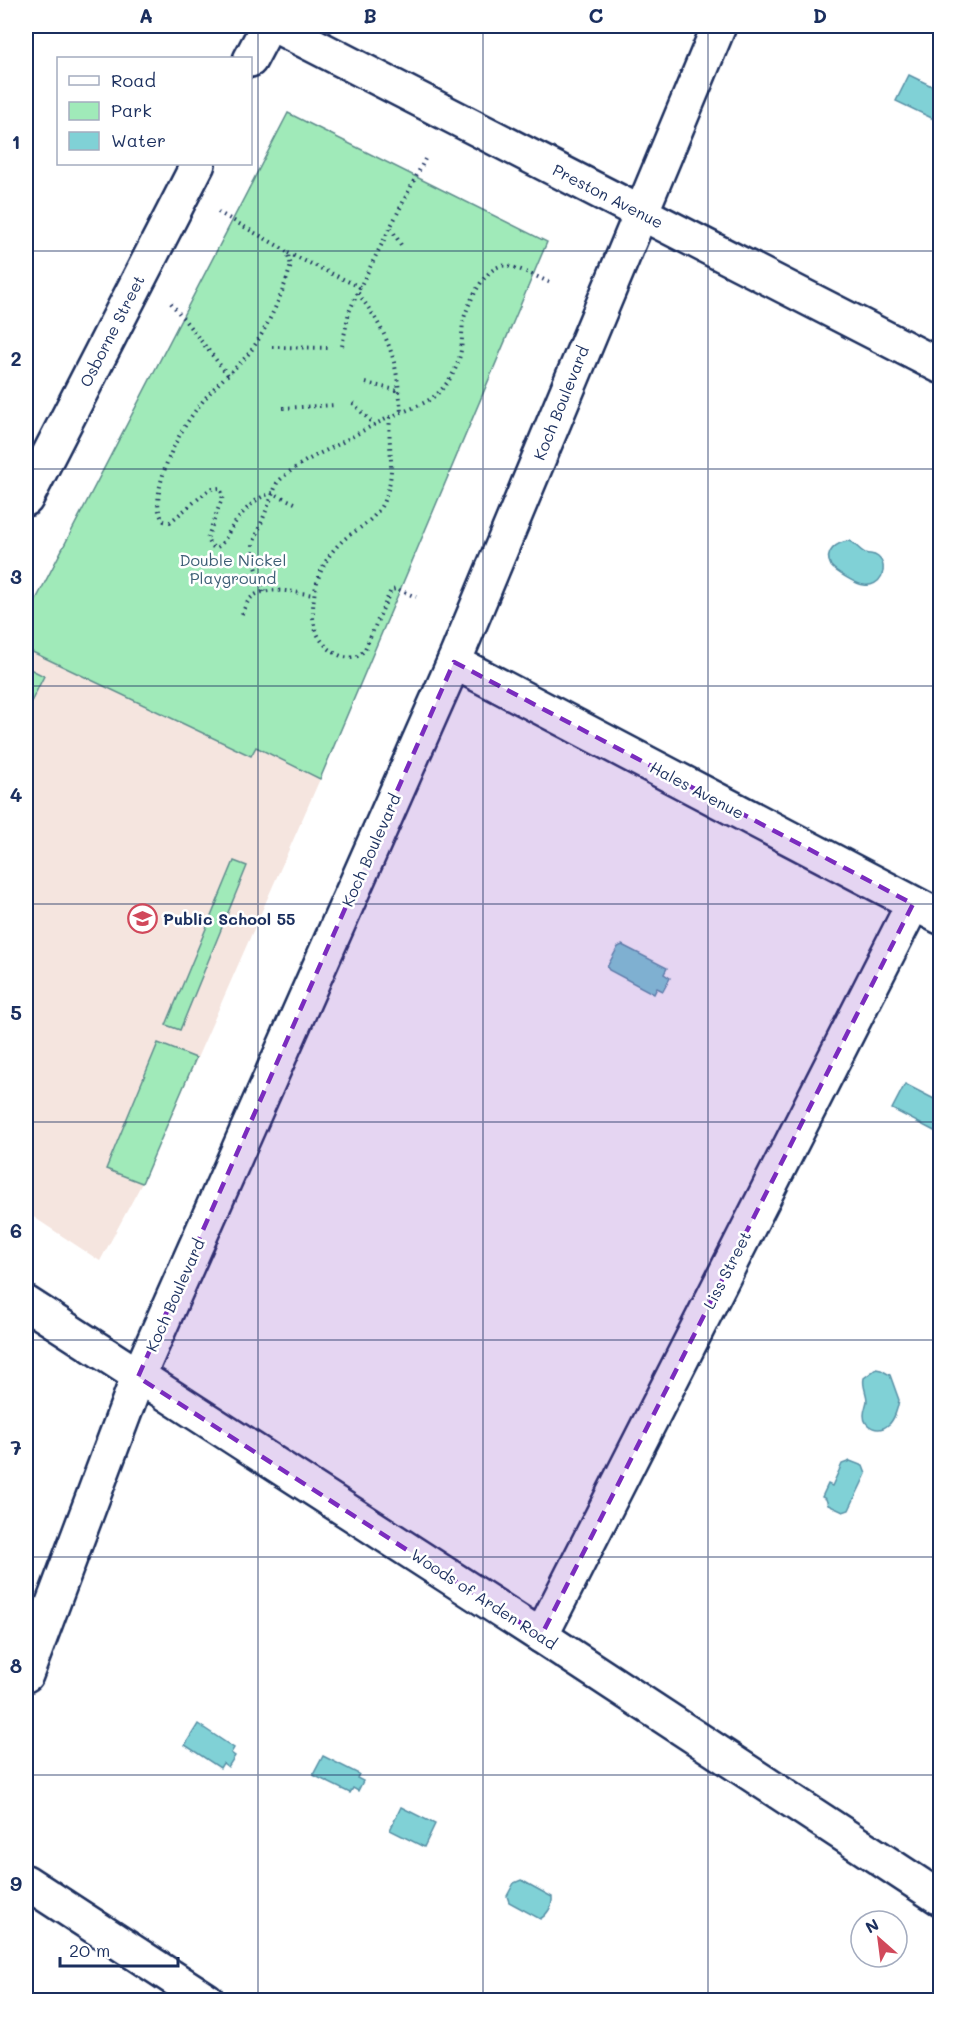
<svg xmlns="http://www.w3.org/2000/svg" width="966" height="2026" viewBox="0 0 966 2026" font-family="Mali,sans-serif">
	<rect width="100%" height="100%" fill="#fff"/>
	<filter id="ink" filterUnits="userSpaceOnUse"><feTurbulence type="fractalNoise" baseFrequency=".0167" numOctaves="2"/><feDisplacementMap in="SourceGraphic" scale="12" xChannelSelector="R" yChannelSelector="G"/><feConvolveMatrix kernelMatrix="1 2 1 2 8 2 1 2 1" color-interpolation-filters="sRGB"/></filter>
	<g filter="url(#ink)">
		<!-- built -->
		<path fill="#f5e5df" d="M 26,649 L 251,756 L 256,747 L 320,779 L 142,1183 L 100,1261 L 26,1212 Z"/>
		<!-- green -->
		<g fill="#a0eab9" stroke="#5e8c8c" stroke-width="1.5">
			<path d="M 288,113 L 547,242 L 320,779 L 256,747 L 251,756 L 26,649 L 26,619 Z"/>
			<path d="M 26,667 L 44,676 L 26,712 Z"/>
			<path d="M 234,861 L 247,866 L 180,1030 L 166,1025 Z"/>
			<path d="M 158,1043 L 196,1058 L 142,1183 L 106,1169 Z"/>
		</g>
		<!-- water -->
		<g fill="#80d1d6" stroke="#5890a6" stroke-width="1.5">
			<path d="M 909,75 L 940,90 L 940,122 L 896,101 Z"/>
			<path d="M 849,541 C 856,544 859,550 865,553 C 870,555 873,553 878,557 C 890,568 880,588 864,585 C 857,585 835,571 831,566 C 823,552 837,542 849,541 Z"/>
			<path d="M 622,945 L 667,968 L 664,974 L 670,978 L 663,991 L 657,988 L 654,994 L 609,970 L 607,967 L 618,947 Z"/>
			<path d="M 905,1084 L 940,1102 L 940,1134 L 892,1109 Z"/>
			<path d="M 876,1369 L 881,1370 L 890,1375 L 899,1400 C 898,1407 894,1421 888,1425 C 879,1433 864,1428 864,1415 C 864,1410 866,1406 867,1401 C 867,1392 862,1387 864,1378 Z"/>
			<path d="M 850,1461 L 863,1466 L 866,1474 L 849,1510 L 843,1512 L 828,1505 L 826,1499 L 822,1497 L 828,1484 L 832,1486 L 842,1464 Z"/>
			<path d="M 198,1724 L 234,1748 L 231,1753 L 235,1756 L 228,1767 L 223,1763 L 220,1768 L 185,1745 Z"/>
			<path d="M 323,1756 L 359,1774 L 357,1778 L 363,1781 L 358,1791 L 353,1788 L 350,1793 L 313,1775 Z"/>
			<path d="M 401,1807 L 435,1824 L 424,1847 L 390,1830 Z"/>
			<path d="M 521,1880 L 552,1897 C 553,1906 547,1915 540,1919 L 509,1902 L 507,1896 L 514,1883 Z"/>
		</g>
		<g fill="none" stroke-linecap="round" stroke-linejoin="round">
			<defs>
				<g id="minor">
					<path d="M 276,26 L 940,366"/>
					<path d="M 250,60 L 268,26"/>
					<path d="M 26,499 L 198,164"/>
					<path d="M 454,662 L 940,917"/>
					<path d="M 26,1303 L 541,1636 L 940,1898"/>
					<path d="M 541,1636 L 913,904"/>
					<path d="M 26,1675 L 138,1377 L 454,662 L 719,26"/>
					<path d="M 26,1882 L 207,2000"/>
				</g>
			</defs>
			<!-- minor casing -->
			<use href="#minor" stroke="#1b2f5e" stroke-width="38"/>
			<!-- path -->
			<g stroke="#1b2f5e" stroke-width="4" stroke-dasharray="1.5 4.5" stroke-linecap="butt">
				<path d="M 218,212 L 280,247 L 287,252 L 291,265 C 284,291 268,326 253,348 C 243,362 230,372 218,384 C 190,413 169,447 160,486 C 158,498 156,512 164,521 L 170,522 L 210,489 L 220,488 L 223,496 L 207,539 L 210,545 L 215,548 C 223,545 226,537 230,530 C 240,515 255,496 273,493 L 297,504"/>
				<path d="M 391,228 L 401,245"/>
				<path d="M 288,253 L 360,287"/>
				<path d="M 358,293 C 390,337 397,358 401,413"/>
				<path d="M 171,303 L 228,375"/>
				<path d="M 342,346 L 349,312 L 360,287 L 425,159"/>
				<path d="M 272,347 L 332,348"/>
				<path d="M 366,383 L 400,391"/>
				<path d="M 353,403 L 374,425"/>
				<path d="M 283,408 L 336,405"/>
				<path d="M 390,417 C 387,447 397,470 385,498 C 379,515 365,525 351,534 C 323,554 312,584 313,617 C 314,635 325,649 341,656 C 351,659 359,658 365,649 L 391,590 L 397,589 L 416,597"/>
				<path d="M 264,592 L 253,557 L 253,544 L 277,483 C 294,465 317,455 339,444 C 355,435 371,426 388,418 C 405,410 427,405 440,391 C 450,381 457,368 460,355 C 463,343 461,330 464,318 C 469,302 487,261 508,266 C 522,269 537,277 551,283"/>
				<path d="M 242,614 C 244,609 247,601 252,597 C 267,585 297,593 314,595"/>
			</g>
			<!-- minor -->
			<use href="#minor" stroke="#fff" stroke-width="33"/>
		</g>
	</g>
	<!-- marked area -->
	<path fill="#7b2cbf" fill-opacity="0.2" stroke="#7b2cbf" stroke-width="4.5" stroke-dasharray="12 8" stroke-linejoin="round" d="M 454,662 L 913,904 L 541,1636 L 138,1377 Z"/>
	<!-- grid -->
	<path fill="none" stroke="#1b2f5e" stroke-width="1.5" stroke-opacity="0.55" d="M 258,26 L 258,2000M 483,26 L 483,2000M 708,26 L 708,2000M 26,251 L 940,251M 26,469 L 940,469M 26,686 L 940,686M 26,904 L 940,904M 26,1122 L 940,1122M 26,1340 L 940,1340M 26,1557 L 940,1557M 26,1775 L 940,1775"/>
	<!-- icons -->
	<defs>
		<symbol id="school-ring" viewBox="-11 -11 22 22"><circle r="9.5" fill="#fff" stroke="#d1495b" stroke-width="1.5"/><path d="M0-5L7-2L0 1L-7-2ZM-4 1L0 2.5L4 1V4Q0 6-4 4Z" fill="#d1495b"/></symbol>
	</defs>
	<g fill-rule="evenodd">
		<use href="#school-ring" x="126" y="902" width="33" height="33"/>
	</g>
	<g text-anchor="middle" stroke-width="5" stroke-linejoin="round" paint-order="stroke">
		<!-- street labels -->
		<g font-size="16" fill="#1b2f5e" stroke="#fff">
			<text transform="translate(608 196) rotate(27)" y="6">Preston Avenue</text>
			<text transform="translate(112 331) rotate(-63)" y="6">Osborne Street</text>
			<text transform="translate(561 403) rotate(-68)" y="6">Koch Boulevard</text>
			<text transform="translate(697 790) rotate(28)" y="6">Hales Avenue</text>
			<text transform="translate(371 850) rotate(-66)" y="6">Koch Boulevard</text>
			<text transform="translate(727 1270) rotate(-63)" y="6">Liss Street</text>
			<text transform="translate(175 1295) rotate(-66)" y="6">Koch Boulevard</text>
			<text transform="translate(484 1599) rotate(33)" y="6">Woods of Arden Road</text>
		</g>
		<!-- park labels -->
		<g font-size="16" fill="#3c5e75" stroke="#fff">
			<text x="233" y="566">Double Nickel<tspan x="233" dy="18">Playground</tspan></text>
		</g>
		<!-- poi labels -->
		<g font-size="16" font-weight="bold" fill="#1b2f5e" stroke="#fff" text-anchor="start">
			<text x="163" y="925">Public School 55</text>
		</g>
	</g>
	<!-- margin -->
	<rect width="966" height="2026" fill="none" stroke="#fff" stroke-width="66"/>
	<!-- legend -->
	<rect x="57" y="57" width="195" height="108" fill="#ffffff" stroke="#a4acbf" stroke-width="1.5"/>
	<rect x="69" y="76" width="30" height="9" fill="#ffffff" stroke="#a4acbf" stroke-width="1.5"/>
	<text x="111" y="87" font-size="18" fill="#1b2f5e">Road</text>
	<rect x="69" y="102" width="30" height="18" fill="#a0eab9" stroke="#a4acbf" stroke-width="1.5"/>
	<text x="111" y="117" font-size="18" fill="#1b2f5e">Park</text>
	<rect x="69" y="132" width="30" height="18" fill="#80d1d6" stroke="#a4acbf" stroke-width="1.5"/>
	<text x="111" y="147" font-size="18" fill="#1b2f5e">Water</text>
	<!-- north arrow -->
	<g transform="translate(879 1939) rotate(332)"><circle r="28" fill="#ffffff" stroke="#a4acbf" stroke-width="1.5"/>
	<path d="M0-4.5L10 22L0 15L-10 22Z" fill="#d1495b"/>
	<text y="-9" font-size="16" font-weight="bold" text-anchor="middle" fill="#1b2f5e">N</text>
	</g>
	<!-- scale -->
	<path d="M60 1957v9h118v-9" fill="none" stroke="#1b2f5e" stroke-width="3"/>
	<text x="69" y="1957" font-size="18" fill="#1b2f5e" stroke="#ffffff" stroke-width="4.5" paint-order="stroke">20 m</text>
	<rect x="33" y="33" width="900" height="1960" fill="none" stroke="#1b2f5e" stroke-width="2"/>
	<g font-size="20" text-anchor="middle" font-weight="bold" fill="#1b2f5e">
		<text x="146" y="23">A</text>
		<text x="370" y="23">B</text>
		<text x="596" y="23">C</text>
		<text x="820" y="23">D</text>
		<text x="16" y="149">1</text>
		<text x="16" y="366">2</text>
		<text x="16" y="584">3</text>
		<text x="16" y="802">4</text>
		<text x="16" y="1020">5</text>
		<text x="16" y="1238">6</text>
		<text x="16" y="1455">7</text>
		<text x="16" y="1673">8</text>
		<text x="16" y="1891">9</text>
	</g>
</svg>
